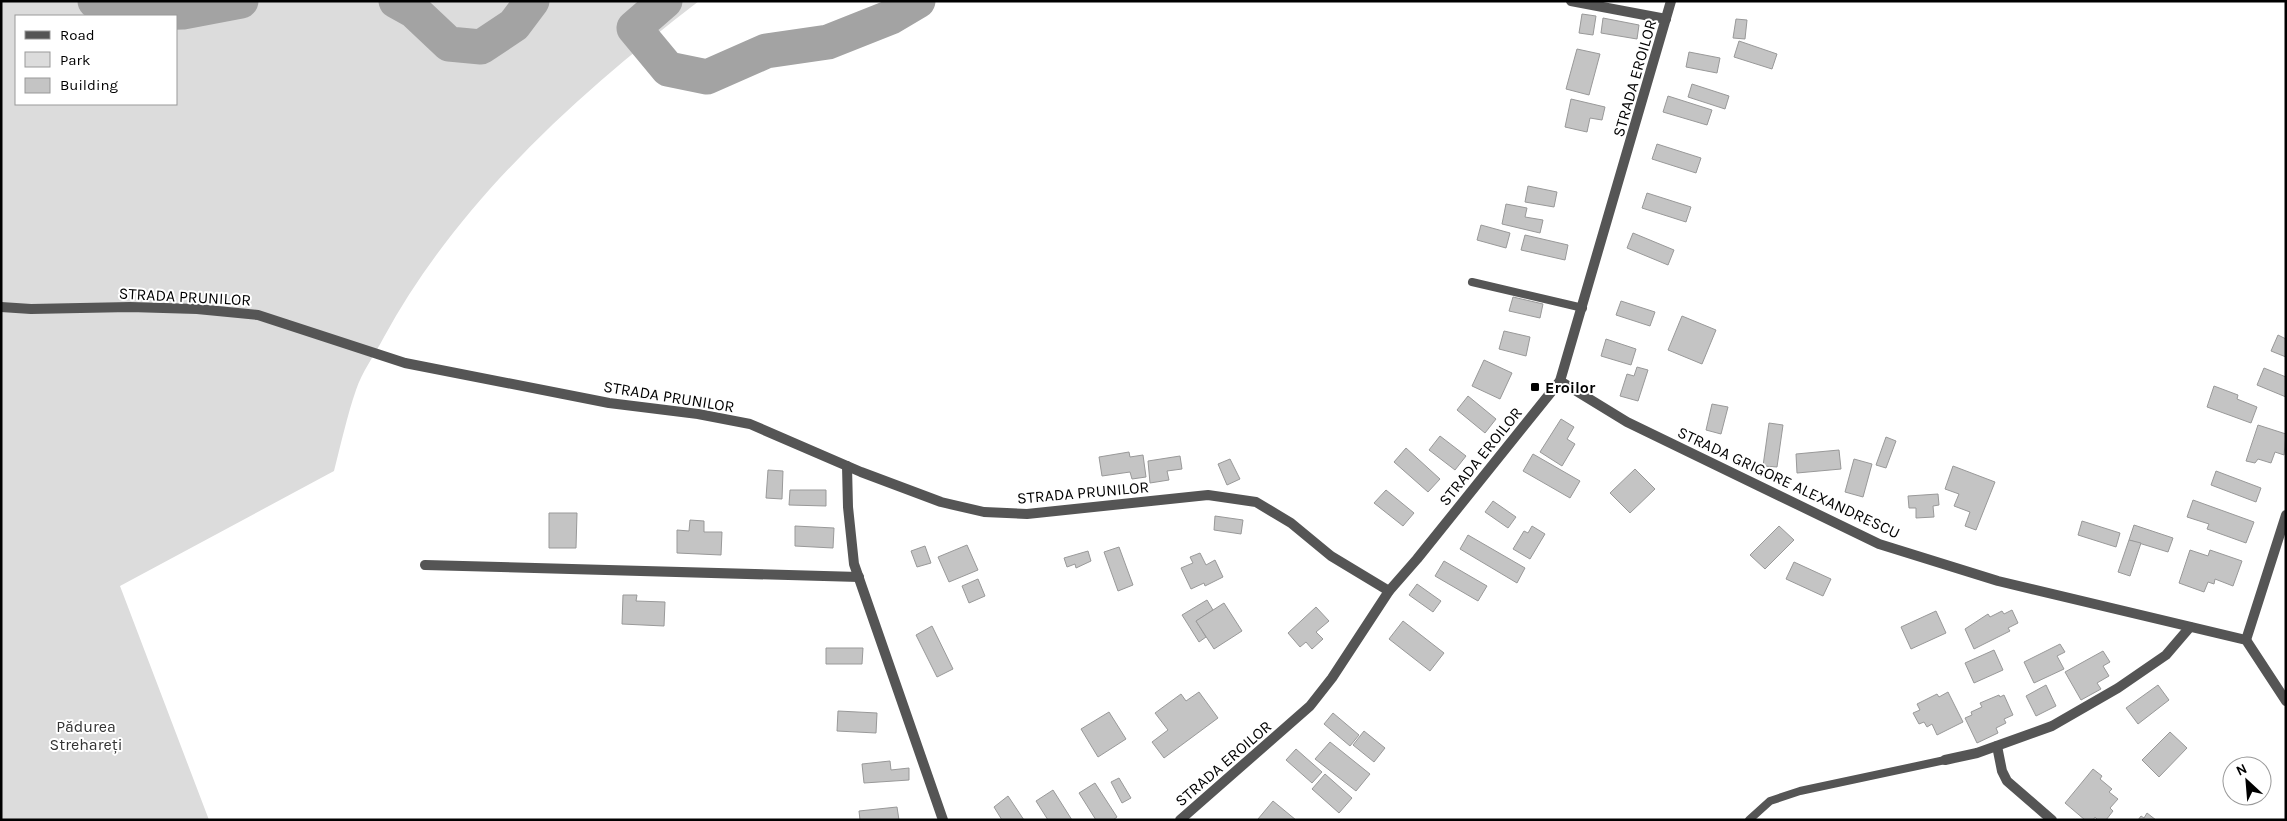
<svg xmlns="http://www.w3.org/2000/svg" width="2287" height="821" viewBox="0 0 2287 821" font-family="Karla,sans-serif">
	<rect width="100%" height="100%" fill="#fff"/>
	<!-- green -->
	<path fill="#dcdcdc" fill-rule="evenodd" d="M 1,1 L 699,1 C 578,94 458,201 384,337 C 375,354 362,372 356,390 C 347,416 341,444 334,471 L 120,586 L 209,820 L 1,820 ZM 16,16 L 176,16 L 176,104 L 16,104 Z"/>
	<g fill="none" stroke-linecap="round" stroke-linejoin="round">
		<!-- river -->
		<g stroke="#a3a3a3" stroke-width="35">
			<path d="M 95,1 L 115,14 L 183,12 L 241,1"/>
			<path d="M 396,1 L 414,11 L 449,44 L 481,47 L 514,25 L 532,1"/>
			<path d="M 665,1 L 634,28 L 668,69 L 707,77 L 766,51 L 828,42 L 891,17 L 918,1"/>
		</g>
	</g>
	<!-- building -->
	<g fill="#c4c4c4" stroke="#999">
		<path d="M 1582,14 L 1596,16 L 1593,35 L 1579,33 Z"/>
		<path d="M 1603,18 L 1639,25 L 1637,39 L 1601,33 Z"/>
		<path d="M 1736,19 L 1747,20 L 1745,39 L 1733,38 Z"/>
		<path d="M 1739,41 L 1777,54 L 1772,69 L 1734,57 Z"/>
		<path d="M 1577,49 L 1600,54 L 1589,95 L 1566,89 Z"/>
		<path d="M 1689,52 L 1720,58 L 1717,73 L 1686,67 Z"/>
		<path d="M 1692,84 L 1729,96 L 1725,109 L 1688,97 Z"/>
		<path d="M 1668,96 L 1712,110 L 1707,125 L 1663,112 Z"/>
		<path d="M 1571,99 L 1605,107 L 1602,120 L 1590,118 L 1587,132 L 1565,127 Z"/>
		<path d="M 1657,144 L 1701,158 L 1696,173 L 1652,159 Z"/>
		<path d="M 1528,186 L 1557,192 L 1554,207 L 1525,202 Z"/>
		<path d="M 1647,193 L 1691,207 L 1686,222 L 1642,208 Z"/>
		<path d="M 1506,204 L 1527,208 L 1525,217 L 1543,220 L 1540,233 L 1502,224 Z"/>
		<path d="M 1481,225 L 1510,233 L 1506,248 L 1477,240 Z"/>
		<path d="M 1633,233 L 1674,250 L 1668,265 L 1627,248 Z"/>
		<path d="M 1525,235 L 1568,245 L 1565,260 L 1521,250 Z"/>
		<path d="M 1513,297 L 1543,304 L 1540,318 L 1509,311 Z"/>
		<path d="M 1621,301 L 1655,312 L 1650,326 L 1616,315 Z"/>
		<path d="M 1682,316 L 1716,330 L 1702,364 L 1668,350 Z"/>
		<path d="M 1504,331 L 1530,337 L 1526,356 L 1499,349 Z"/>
		<path d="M 2278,335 L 2286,339 L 2286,357 L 2271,351 Z"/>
		<path d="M 1606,339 L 1636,349 L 1631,365 L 1601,356 Z"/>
		<path d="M 1484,360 L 1512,373 L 1500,399 L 1472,386 Z"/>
		<path d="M 1637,367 L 1648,370 L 1638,401 L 1620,396 L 1627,374 L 1634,376 Z"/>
		<path d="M 2264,368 L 2286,377 L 2286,397 L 2257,385 Z"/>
		<path d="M 2214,386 L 2238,395 L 2237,399 L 2257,407 L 2251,423 L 2207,407 Z"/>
		<path d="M 1468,396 L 1496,419 L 1485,433 L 1457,410 Z"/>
		<path d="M 1712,404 L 1728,407 L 1721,434 L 1706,430 Z"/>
		<path d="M 1561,419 L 1574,427 L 1567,439 L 1575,444 L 1562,466 L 1540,452 Z"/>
		<path d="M 1769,423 L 1783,425 L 1777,467 L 1763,466 Z"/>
		<path d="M 2258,425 L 2286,434 L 2284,455 L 2275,452 L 2271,463 L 2258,459 L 2255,463 L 2246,461 Z"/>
		<path d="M 1440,436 L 1466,456 L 1455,470 L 1429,450 Z"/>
		<path d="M 1886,437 L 1896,441 L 1886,468 L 1876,465 Z"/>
		<path d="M 1406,448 L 1440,479 L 1428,492 L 1394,462 Z"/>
		<path d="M 1839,450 L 1841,469 L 1797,473 L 1796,454 Z"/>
		<path d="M 1129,452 L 1130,457 L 1143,455 L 1146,477 L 1132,479 L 1130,472 L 1102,476 L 1099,457 Z"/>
		<path d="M 1533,454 L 1580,481 L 1570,498 L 1523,471 Z"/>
		<path d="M 1180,456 L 1182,469 L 1167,471 L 1169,480 L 1150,483 L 1148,461 Z"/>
		<path d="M 1230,459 L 1240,479 L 1227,485 L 1218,464 Z"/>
		<path d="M 1854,459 L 1872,464 L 1863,497 L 1845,492 Z"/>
		<path d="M 1953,466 L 1995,482 L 1976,530 L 1965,526 L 1970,512 L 1954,506 L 1959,494 L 1945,489 Z"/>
		<path d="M 1635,469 L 1655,489 L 1630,513 L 1610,493 Z"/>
		<path d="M 768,470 L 783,471 L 782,499 L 766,498 Z"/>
		<path d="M 2216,471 L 2261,488 L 2256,502 L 2211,485 Z"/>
		<path d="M 790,490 L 826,490 L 826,506 L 789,505 Z"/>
		<path d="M 1386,490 L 1414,513 L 1403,526 L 1374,503 Z"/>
		<path d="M 1938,494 L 1939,505 L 1933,506 L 1934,517 L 1916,518 L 1916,508 L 1909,508 L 1908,496 Z"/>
		<path d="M 2193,500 L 2254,522 L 2246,543 L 2207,529 L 2209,524 L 2187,517 Z"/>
		<path d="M 1493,501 L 1516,517 L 1508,528 L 1485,512 Z"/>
		<path d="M 549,513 L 577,513 L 576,548 L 549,548 Z"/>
		<path d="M 1215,516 L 1243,520 L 1241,534 L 1214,530 Z"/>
		<path d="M 690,520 L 704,521 L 704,532 L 722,532 L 721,555 L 677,553 L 677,530 L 689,531 Z"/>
		<path d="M 2082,521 L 2120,533 L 2116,547 L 2078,535 Z"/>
		<path d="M 2134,525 L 2173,538 L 2168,552 L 2129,540 Z"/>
		<path d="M 795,526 L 834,528 L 833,548 L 795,546 Z"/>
		<path d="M 1532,526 L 1545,534 L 1530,559 L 1513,549 L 1524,531 L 1528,533 Z"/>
		<path d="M 1779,526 L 1794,540 L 1765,569 L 1750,555 Z"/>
		<path d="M 1468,535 L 1525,568 L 1517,583 L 1460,549 Z"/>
		<path d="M 2129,540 L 2141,543 L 2130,576 L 2118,572 Z"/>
		<path d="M 967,545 L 978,570 L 949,582 L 938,557 Z"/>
		<path d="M 925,546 L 931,563 L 917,567 L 911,551 Z"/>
		<path d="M 1119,547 L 1133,585 L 1118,591 L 1104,552 Z"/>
		<path d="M 2190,550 L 2208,556 L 2210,550 L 2242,561 L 2233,586 L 2215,579 L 2214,584 L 2208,582 L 2204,592 L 2179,583 Z"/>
		<path d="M 1088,551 L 1091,561 L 1076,568 L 1075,564 L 1067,567 L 1064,558 Z"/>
		<path d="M 1200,553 L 1206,565 L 1215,560 L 1223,577 L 1205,586 L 1204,583 L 1191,589 L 1181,568 L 1193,563 L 1190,557 Z"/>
		<path d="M 1444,561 L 1487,586 L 1478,601 L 1435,576 Z"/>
		<path d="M 1794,562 L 1831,579 L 1823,596 L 1786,579 Z"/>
		<path d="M 978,579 L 985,596 L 969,603 L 962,586 Z"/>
		<path d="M 1417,584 L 1441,601 L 1433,612 L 1409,595 Z"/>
		<path d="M 623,595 L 637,595 L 636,601 L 665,602 L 664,626 L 622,624 Z"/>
		<path d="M 1207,600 L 1213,610 L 1196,621 L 1206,637 L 1199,642 L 1182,615 Z"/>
		<path d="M 1224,603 L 1242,631 L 1214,649 L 1196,621 Z"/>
		<path d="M 1316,607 L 1329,621 L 1316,632 L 1323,639 L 1312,649 L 1306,642 L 1300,647 L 1288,633 Z"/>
		<path d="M 2012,610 L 2018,623 L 2008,628 L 2010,631 L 1974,649 L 1965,629 L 1988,614 L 1990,617 L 2002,611 L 2004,614 Z"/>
		<path d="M 1936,611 L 1946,633 L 1911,649 L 1901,627 Z"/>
		<path d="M 1403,621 L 1444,653 L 1430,671 L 1389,639 Z"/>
		<path d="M 932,626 L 953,669 L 937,677 L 916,635 Z"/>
		<path d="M 2060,644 L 2065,652 L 2057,656 L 2064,669 L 2034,683 L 2024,662 Z"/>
		<path d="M 826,648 L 863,648 L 862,664 L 826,664 Z"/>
		<path d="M 1994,650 L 2003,670 L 1974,683 L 1965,663 Z"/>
		<path d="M 2103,651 L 2110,662 L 2103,666 L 2109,676 L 2097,683 L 2101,689 L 2081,700 L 2065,672 Z"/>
		<path d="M 2046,685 L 2056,706 L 2036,716 L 2026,696 Z"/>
		<path d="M 2158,685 L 2169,700 L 2138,724 L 2126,708 Z"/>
		<path d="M 1199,692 L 1218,718 L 1164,758 L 1152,742 L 1168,730 L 1155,713 L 1181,694 L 1186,701 Z"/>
		<path d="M 1948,692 L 1963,722 L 1937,735 L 1932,724 L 1927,727 L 1924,722 L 1919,724 L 1913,713 L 1920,710 L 1917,704 L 1937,694 L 1939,697 Z"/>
		<path d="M 1999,695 L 2000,697 L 2004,695 L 2013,715 L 2004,719 L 2006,723 L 1996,728 L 1998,733 L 1977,743 L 1965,718 L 1972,715 L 1971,712 L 1982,707 L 1980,703 Z"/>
		<path d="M 838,711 L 877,713 L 876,733 L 837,731 Z"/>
		<path d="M 1109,712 L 1126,739 L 1098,757 L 1081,729 Z"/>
		<path d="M 1333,713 L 1359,735 L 1350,746 L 1324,724 Z"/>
		<path d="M 1364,731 L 1385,748 L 1374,762 L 1353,745 Z"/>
		<path d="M 2170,732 L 2187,748 L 2159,777 L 2142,760 Z"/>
		<path d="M 1330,742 L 1370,774 L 1356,791 L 1315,759 Z"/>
		<path d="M 1296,749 L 1322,772 L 1312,783 L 1286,760 Z"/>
		<path d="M 890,761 L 891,770 L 909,768 L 909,780 L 864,783 L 862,764 Z"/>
		<path d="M 2093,769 L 2102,776 L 2100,779 L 2112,789 L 2109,792 L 2118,799 L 2110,808 L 2113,811 L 2106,820 L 2098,820 L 2095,817 L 2093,820 L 2085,820 L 2065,803 Z"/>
		<path d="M 1325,774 L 1352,798 L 1339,813 L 1312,789 Z"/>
		<path d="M 1119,778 L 1131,798 L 1122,803 L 1111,782 Z"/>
		<path d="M 1095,783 L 1117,817 L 1113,820 L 1096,820 L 1079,793 Z"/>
		<path d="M 1053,790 L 1072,820 L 1048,820 L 1036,801 Z"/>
		<path d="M 1008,796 L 1024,820 L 1002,820 L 994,807 Z"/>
		<path d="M 1273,801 L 1296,820 L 1260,820 L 1258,819 Z"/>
		<path d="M 897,807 L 899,820 L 860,820 L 859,811 Z"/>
		<path d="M 2147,813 L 2156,820 L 2138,820 L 2141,816 L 2144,818 Z"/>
	</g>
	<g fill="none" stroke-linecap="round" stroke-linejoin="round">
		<!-- lane -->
		<g stroke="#555" stroke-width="8">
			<path d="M 1472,282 L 1583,308"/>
			<path d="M 1749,820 L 1770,801 L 1800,791 L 1945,760"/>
		</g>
		<!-- street -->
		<g stroke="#555" stroke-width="10">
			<path d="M 1571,1 L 1666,19"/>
			<path d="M 1,307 L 31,309 L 130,307 L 197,309 L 258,315 L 405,363 L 609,403 L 698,414 L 750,424 L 861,472 L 941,502 L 984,512 L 1027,514 L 1208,495 L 1256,502 L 1291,523 L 1331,556 L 1389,591"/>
			<path d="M 1560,381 L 1627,422 L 1879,544 L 1998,581 L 2246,640 L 2286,701"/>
			<path d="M 847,466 L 848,507 L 854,564 L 943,820"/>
			<path d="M 425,565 L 859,577"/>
			<path d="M 2246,640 L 2286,515"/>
			<path d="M 1997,746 L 2002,771 L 2007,781 L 2052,820"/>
			<path d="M 1945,760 L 1977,753 L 2052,726 L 2118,688 L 2166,655 L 2190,627"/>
			<path d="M 1180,820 L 1310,706 L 1332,678 L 1389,591 L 1417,559 L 1560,381 L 1671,1"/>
		</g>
	</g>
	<!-- markers -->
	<rect fill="#000" stroke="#fff" stroke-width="2" x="1530" y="382" width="10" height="10" rx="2.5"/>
	<g text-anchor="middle" stroke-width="4" stroke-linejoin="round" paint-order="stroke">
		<!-- street labels -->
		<g font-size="16" fill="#000" stroke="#fff">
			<text transform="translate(1634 78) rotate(-74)" y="6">STRADA EROILOR</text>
			<text transform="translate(185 296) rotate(3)" y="6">STRADA PRUNILOR</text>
			<text transform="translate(669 396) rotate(9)" y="6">STRADA PRUNILOR</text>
			<text transform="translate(1480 456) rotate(-51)" y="6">STRADA EROILOR</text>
			<text transform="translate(1789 482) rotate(25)" y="6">STRADA GRIGORE ALEXANDRESCU</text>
			<text transform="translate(1083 492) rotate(-5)" y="6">STRADA PRUNILOR</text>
			<text transform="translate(1223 763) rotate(-41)" y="6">STRADA EROILOR</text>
		</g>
		<!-- poi labels -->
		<g font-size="16" font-weight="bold" fill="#000" stroke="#fff" text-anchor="start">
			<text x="1545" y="393">Eroilor</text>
		</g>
		<!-- park labels -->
		<g font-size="16" fill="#333" stroke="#fff">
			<text x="86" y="732">Pădurea<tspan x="86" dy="18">Strehareți</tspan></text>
		</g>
	</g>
	<!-- border -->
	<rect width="2287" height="821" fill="none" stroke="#000000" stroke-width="5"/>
	<!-- legend -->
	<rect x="15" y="15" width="162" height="90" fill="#ffffff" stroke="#999999"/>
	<rect x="25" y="31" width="25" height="8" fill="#555555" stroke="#999999"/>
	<text x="60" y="40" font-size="15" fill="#000000">Road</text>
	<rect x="25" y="52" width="25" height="15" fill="#dcdcdc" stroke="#999999"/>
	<text x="60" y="65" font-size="15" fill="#000000">Park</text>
	<rect x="25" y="78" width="25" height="15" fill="#c4c4c4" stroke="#999999"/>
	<text x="60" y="90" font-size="15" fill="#000000">Building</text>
	<!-- north arrow -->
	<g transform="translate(2247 781) rotate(334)"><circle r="24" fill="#ffffff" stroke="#999999"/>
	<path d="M0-4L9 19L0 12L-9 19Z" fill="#000000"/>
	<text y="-8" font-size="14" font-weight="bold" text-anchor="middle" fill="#000000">N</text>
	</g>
</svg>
